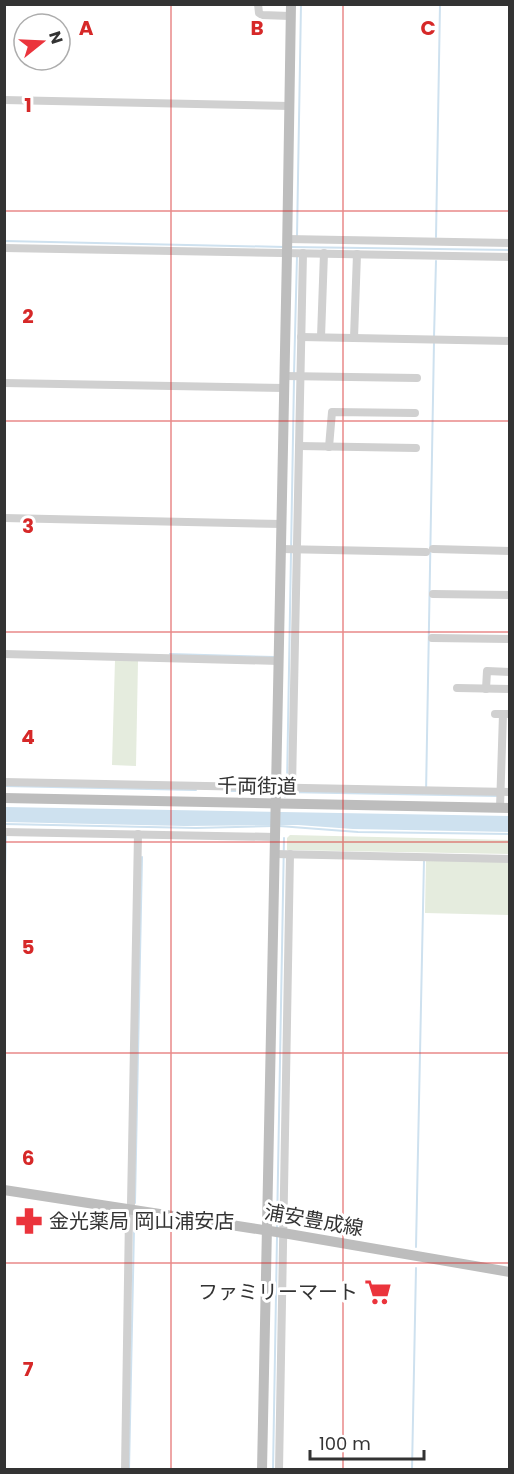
<svg xmlns="http://www.w3.org/2000/svg" width="514" height="1474" viewBox="0 0 514 1474" font-family="Poppins,'Noto Sans JP',sans-serif">
	<rect width="100%" height="100%" fill="#fff"/>
	<!-- green -->
	<g fill="#e5ecde">
		<path d="M 115,660 L 138,661 L 136,766 L 112,765 Z"/>
		<path d="M 290,835 L 509,840 L 509,854 L 287,850 L 287,838 Z"/>
		<path d="M 426,860 L 509,862 L 509,915 L 425,913 Z"/>
	</g>
	<!-- water -->
	<path fill="#cee1ef" d="M 5,807 L 509,816 L 510,832 L 353,829 L 298,825 L 185,826 L 5,822 Z"/>
	<g fill="none" stroke-linecap="round" stroke-linejoin="round">
		<!-- stream -->
		<g stroke="#cee1ef" stroke-width="2">
			<path d="M 297,236 L 301,4"/>
			<path d="M 436,237 L 440,4"/>
			<path d="M 4,241 L 285,247"/>
			<path d="M 290,247 L 510,250"/>
			<path d="M 434,337 L 436,261"/>
			<path d="M 294,374 L 297,256"/>
			<path d="M 170,654 L 275,657"/>
			<path d="M 287,785 L 294,379"/>
			<path d="M 4,786 L 196,790"/>
			<path d="M 228,791 L 270,791"/>
			<path d="M 284,792 L 498,796"/>
			<path d="M 426,794 L 434,342"/>
			<path d="M 285,797 L 287,790"/>
			<path d="M 4,824 L 196,828 L 273,826"/>
			<path d="M 279,826 L 358,832 L 510,834"/>
			<path d="M 4,923 L 6,833"/>
			<path d="M 135,1203 L 142,857"/>
			<path d="M 277,1228 L 284,838"/>
			<path d="M 416,1247 L 424,860"/>
			<path d="M 129,1470 L 134,1229"/>
			<path d="M 273,1470 L 277,1237"/>
			<path d="M 412,1470 L 416,1268"/>
		</g>
		<!-- street -->
		<g stroke="#d0d0d0" stroke-width="8">
			<path d="M 258,4 L 259,13 L 262,15 L 290,16"/>
			<path d="M 4,100 L 290,106"/>
			<path d="M 287,239 L 510,243"/>
			<path d="M 4,248 L 510,257"/>
			<path d="M 301,337 L 510,341"/>
			<path d="M 321,337 L 324,253"/>
			<path d="M 354,338 L 357,254"/>
			<path d="M 284,376 L 417,378"/>
			<path d="M 4,383 L 284,388"/>
			<path d="M 299,446 L 416,448"/>
			<path d="M 329,447 L 332,412 L 415,413"/>
			<path d="M 4,518 L 282,524"/>
			<path d="M 281,549 L 426,552"/>
			<path d="M 433,549 L 510,551"/>
			<path d="M 433,594 L 510,595"/>
			<path d="M 432,638 L 510,639"/>
			<path d="M 4,654 L 279,661"/>
			<path d="M 457,688 L 510,689"/>
			<path d="M 486,689 L 487,671 L 510,672"/>
			<path d="M 495,714 L 510,714"/>
			<path d="M 4,782 L 510,792"/>
			<path d="M 292,787 L 303,253"/>
			<path d="M 500,808 L 503,714"/>
			<path d="M 4,832 L 275,837"/>
			<path d="M 275,854 L 510,859"/>
			<path d="M 125,1470 L 129,1216 L 131,1204 L 138,834"/>
			<path d="M 279,1470 L 290,854"/>
		</g>
		<!-- secondary -->
		<g stroke="#bdbdbd" stroke-width="10">
			<path d="M 4,798 L 510,808"/>
			<path d="M 4,1190 L 283,1233 L 510,1272"/>
			<path d="M 262,1470 L 287,253 L 291,4"/>
		</g>
	</g>
	<!-- grid -->
	<path fill="none" stroke="#d62828" stroke-width="1.5" stroke-opacity="0.55" d="M 171,4 L 171,1470M 343,4 L 343,1470M 4,211 L 510,211M 4,421 L 510,421M 4,632 L 510,632M 4,842 L 510,842M 4,1053 L 510,1053M 4,1263 L 510,1263"/>
	<!-- icons -->
	<defs>
		<symbol id="pharmacy-bare" viewBox="-9 -9 18 18"><path d="M-2-6h4v4h4v4h-4v4h-4v-4h-4v-4h4Z" fill="#eb343c" stroke="#fff" stroke-width="2.5" paint-order="stroke"/></symbol>
		<symbol id="supermarket-bare" viewBox="-9 -9 18 18"><path d="M-6-5.5h2.5l.6 2H6L4.5 2H-2.5L-4.4-4H-6ZM-1.5 3.2a1.3 1.3 0 1 0 .1 0ZM3 3.2a1.3 1.3 0 1 0 .1 0Z" fill="#eb343c" stroke="#fff" stroke-width="2.5" paint-order="stroke"/></symbol>
	</defs>
	<g fill-rule="evenodd">
		<use href="#pharmacy-bare" x="10" y="1202" width="38" height="38"/>
		<use href="#supermarket-bare" x="359" y="1273" width="38" height="38"/>
	</g>
	<g text-anchor="middle" stroke-width="6" stroke-linejoin="round" paint-order="stroke">
		<!-- street labels -->
		<g font-size="20" fill="#333" stroke="#fff">
			<text transform="translate(257 786) rotate(1)" y="7">千両街道</text>
			<text transform="translate(314 1220) rotate(10)" y="7">浦安豊成線</text>
		</g>
		<!-- poi labels -->
		<g font-size="20" fill="#333" stroke="#fff" text-anchor="start">
			<text x="49" y="1228">金光薬局 岡山浦安店</text>
			<text x="358" y="1299" text-anchor="end">ファミリーマート</text>
		</g>
	</g>
	<g font-size="20" text-anchor="middle" font-weight="bold" fill="#d62828" stroke="#fff" stroke-width="6" stroke-linejoin="round" paint-order="stroke">
		<text x="86" y="35">A</text>
		<text x="257" y="35">B</text>
		<text x="428" y="35">C</text>
		<text x="28" y="112">1</text>
		<text x="28" y="323">2</text>
		<text x="28" y="533">3</text>
		<text x="28" y="744">4</text>
		<text x="28" y="954">5</text>
		<text x="28" y="1165">6</text>
		<text x="28" y="1376">7</text>
	</g>
	<!-- border -->
	<rect width="514" height="1474" fill="none" stroke="#333333" stroke-width="12"/>
	<!-- north arrow -->
	<g transform="translate(42 42) rotate(72)"><circle r="28" fill="#ffffff" stroke="#adadad" stroke-width="1.5"/>
	<path d="M0-4.5L10 22L0 15L-10 22Z" fill="#eb343c"/>
	<text y="-9" font-size="16" font-weight="bold" text-anchor="middle" fill="#333333">N</text>
	</g>
	<!-- scale -->
	<path d="M310 1450v9h114v-9" fill="none" stroke="#333333" stroke-width="3"/>
	<text x="319" y="1450" font-size="18" fill="#333333" stroke="#ffffff" stroke-width="4.5" paint-order="stroke">100 m</text>
</svg>
